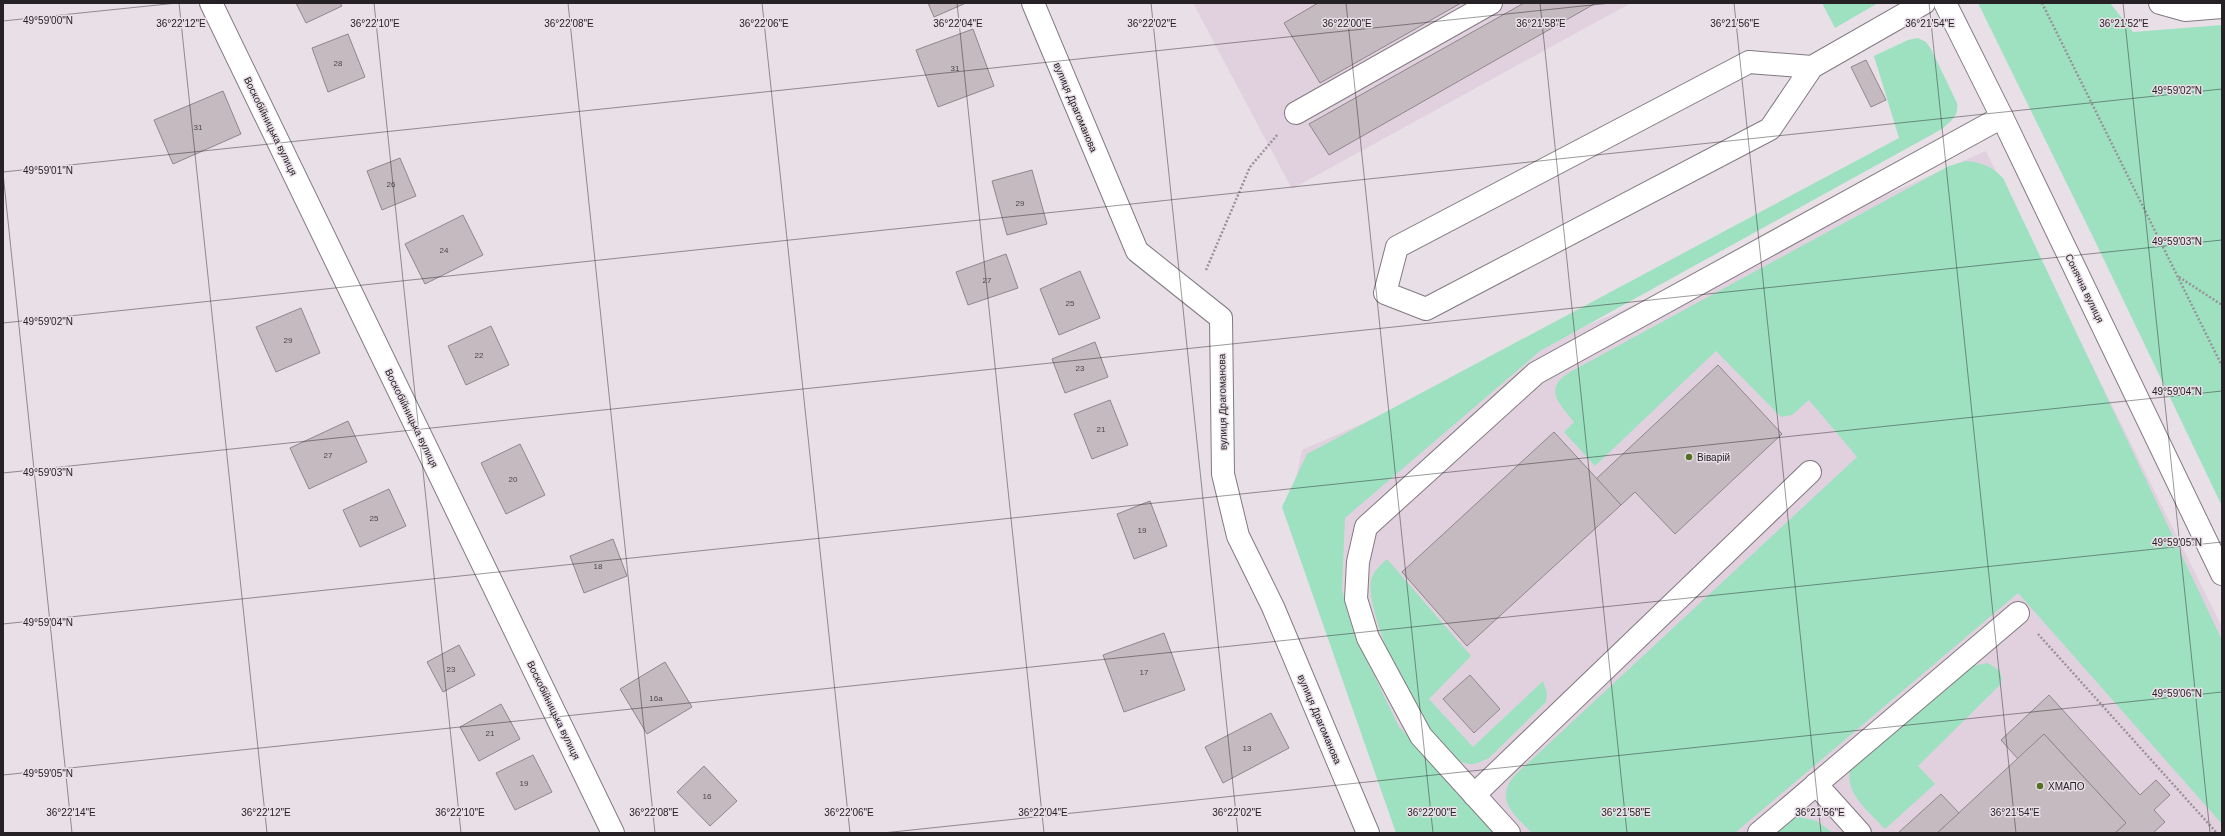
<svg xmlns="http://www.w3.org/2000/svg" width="2225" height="836" viewBox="0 0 2225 836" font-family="Arial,sans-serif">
	<rect width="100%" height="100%" fill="#e9dfe7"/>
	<!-- built -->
	<g fill="#e1d1df">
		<path d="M 1193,3 L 1631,3 L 1292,189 Z"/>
		<path d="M 1986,151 L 2222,627 L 2222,833 L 1417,833 L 1290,506 L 1302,450 Z"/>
	</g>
	<!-- green -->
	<g fill="#9de1c1">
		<path d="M 1822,3 L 1878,3 L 1835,28 Z"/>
		<path d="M 1978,3 L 2110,3 L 2133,32 L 2222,25 L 2222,506 L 2095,241 Z"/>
		<path d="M 1918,38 L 1926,42 L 1931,49 L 1957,103 C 1959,116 1951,121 1942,129 L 1540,351 L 1345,518 L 1342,589 L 1346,607 L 1354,634 L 1399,727 L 1443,771 L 1498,833 L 1396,833 L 1282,507 L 1307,454 L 1899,138 L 1874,56 L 1908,40 Z"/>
		<path d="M 1966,161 C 1981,162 1993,167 2003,178 L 2222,640 L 2222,824 L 2018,593 L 1735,833 L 1532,833 C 1515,815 1494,801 1514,776 L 1857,457 L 1809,400 L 1792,415 L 1781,417 L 1716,351 L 1595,466 L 1564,432 L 1574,422 C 1560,404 1542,389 1570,372 L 1949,166 Z"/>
		<path d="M 1387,559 L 1471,656 L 1429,699 L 1473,747 L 1543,681 L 1547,693 L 1546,702 L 1489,758 C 1482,761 1476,765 1469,764 C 1430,760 1364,616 1371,580 C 1373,571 1381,565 1387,559 Z"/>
		<path d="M 1988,663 L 1999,670 L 2002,678 L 2000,685 L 1918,766 L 1935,784 L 1885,829 C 1870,812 1845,795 1850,770 L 1965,670 L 1972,666 Z"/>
		<path d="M 1800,817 L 1817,821 L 1833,833 L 1777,833 L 1792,819 Z"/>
	</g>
	<!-- building -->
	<g fill="#c5babf" stroke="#91868c">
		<path d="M 296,3 L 340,3 L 342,6 L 306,23 Z"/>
		<path d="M 928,3 L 966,3 L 934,17 Z"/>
		<path d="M 1318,3 L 1461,3 L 1320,83 L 1284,23 Z"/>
		<path d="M 1524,3 L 1596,3 L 1329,155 L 1309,124 Z"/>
		<path d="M 973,29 L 994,86 L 938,107 L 916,50 Z"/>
		<path d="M 348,34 L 365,77 L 328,92 L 312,48 Z"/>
		<path d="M 1866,60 L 1886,100 L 1871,107 L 1851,67 Z"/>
		<path d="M 223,91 L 241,134 L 173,164 L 154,120 Z"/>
		<path d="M 400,158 L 416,196 L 382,210 L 367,171 Z"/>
		<path d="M 1032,170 L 1047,224 L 1007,235 L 992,181 Z"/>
		<path d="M 463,215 L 483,255 L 425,284 L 405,244 Z"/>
		<path d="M 1006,254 L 1018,288 L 968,305 L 956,272 Z"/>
		<path d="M 1080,271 L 1100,318 L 1059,335 L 1040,289 Z"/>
		<path d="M 301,308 L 320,353 L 276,372 L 256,327 Z"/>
		<path d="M 491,326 L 509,365 L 466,385 L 448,346 Z"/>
		<path d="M 1095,342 L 1108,377 L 1065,393 L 1052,359 Z"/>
		<path d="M 1718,365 L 1782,434 L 1675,534 L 1635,492 L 1621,505 L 1596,479 Z"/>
		<path d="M 1110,400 L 1128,445 L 1092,459 L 1074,414 Z"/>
		<path d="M 348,421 L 367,462 L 309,489 L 290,448 Z"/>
		<path d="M 1554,432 L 1621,505 L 1467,646 L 1402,572 Z"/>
		<path d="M 520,444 L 545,495 L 506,514 L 481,463 Z"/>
		<path d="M 389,489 L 406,526 L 360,547 L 343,510 Z"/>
		<path d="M 1150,501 L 1167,546 L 1134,559 L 1117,514 Z"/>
		<path d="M 613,539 L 627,576 L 584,593 L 570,556 Z"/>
		<path d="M 1164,633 L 1185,690 L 1124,712 L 1103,655 Z"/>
		<path d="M 459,645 L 475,675 L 443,692 L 427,662 Z"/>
		<path d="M 665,662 L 692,707 L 647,734 L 620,689 Z"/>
		<path d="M 1470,675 L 1500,709 L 1474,733 L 1443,699 Z"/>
		<path d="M 2049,695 L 2140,795 L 2156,780 L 2170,795 L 2154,810 L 2165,822 L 2153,833 L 2115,833 L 2126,823 L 2044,734 L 2018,759 L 2001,740 Z"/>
		<path d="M 501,704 L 520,739 L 479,761 L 460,727 Z"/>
		<path d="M 1271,713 L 1289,748 L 1223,783 L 1205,747 Z"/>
		<path d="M 2044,734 L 2126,823 L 2115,833 L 1937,833 Z"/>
		<path d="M 533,755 L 552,792 L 515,810 L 496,773 Z"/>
		<path d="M 704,766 L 737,801 L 710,826 L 677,792 Z"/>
		<path d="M 1941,794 L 1959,813 L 1937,833 L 1898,833 Z"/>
	</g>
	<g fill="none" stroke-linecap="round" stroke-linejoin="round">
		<defs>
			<g id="minor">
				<path d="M 211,3 L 613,833"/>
				<path d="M 1033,3 L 1137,251 L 1221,318 L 1223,474 L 1238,536 L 1273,607 L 1368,833"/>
				<path d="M 1945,3 L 2002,117 L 2222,574"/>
				<path d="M 2160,3 L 2185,10 L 2222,7"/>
				<path d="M 1812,67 L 1770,129 L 1426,309 L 1385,293 L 1397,247 L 1749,62 L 1812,67 L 1924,3"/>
				<path d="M 1296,113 L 1491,3"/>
				<path d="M 1816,784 L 1860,833"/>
				<path d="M 1474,795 L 1810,472"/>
				<path d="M 1509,833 L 1421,736 L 1368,638 L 1356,599 L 1358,562 L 1366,527 L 1536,373 L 2002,117"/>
				<path d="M 1759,833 L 2018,613"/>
			</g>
		</defs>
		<!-- minor casing -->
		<use href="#minor" stroke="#827a81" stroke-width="24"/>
		<!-- path -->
		<g stroke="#9a9298" stroke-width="2.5" stroke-dasharray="2 2" stroke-linecap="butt">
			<path d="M 2042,3 L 2222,366"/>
			<path d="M 1206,270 L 1250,167 L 1278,134"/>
			<path d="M 2179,277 L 2222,305"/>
			<path d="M 2038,634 L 2216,832 L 2215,833"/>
		</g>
		<!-- minor -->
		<use href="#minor" stroke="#fff" stroke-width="22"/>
	</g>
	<!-- ticks -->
	<path fill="none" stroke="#252124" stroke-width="1" stroke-opacity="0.45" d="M 179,3 L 267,833M 374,3 L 461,833M 568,3 L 655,833M 762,3 L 850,833M 957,3 L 1044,833M 1151,3 L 1238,833M 1346,3 L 1433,833M 1540,3 L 1627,833M 1734,3 L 1821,833M 1929,3 L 2016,833M 2123,3 L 2210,833M 3,21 L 177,3M 3,172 L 1611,3M 3,173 L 72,833M 3,323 L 2222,89M 3,473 L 2222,240M 3,624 L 2222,391M 3,775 L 2222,542M 883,833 L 2222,692"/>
	<!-- markers -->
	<g fill="#537025" stroke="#e9dfe7" stroke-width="1.5">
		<circle cx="1689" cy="457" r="4"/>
		<circle cx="2040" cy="786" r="4"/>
	</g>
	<g text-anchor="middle" stroke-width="3" stroke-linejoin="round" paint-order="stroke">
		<!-- number labels -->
		<g font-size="8" fill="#4d474b">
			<text x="338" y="66">28</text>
			<text x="955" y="71">31</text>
			<text x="198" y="130">31</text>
			<text x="391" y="187">26</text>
			<text x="1020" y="206">29</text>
			<text x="444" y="253">24</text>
			<text x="987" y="283">27</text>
			<text x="1070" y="306">25</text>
			<text x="288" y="343">29</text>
			<text x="479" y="358">22</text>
			<text x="1080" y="371">23</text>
			<text x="1101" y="432">21</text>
			<text x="328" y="458">27</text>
			<text x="513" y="482">20</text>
			<text x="374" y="521">25</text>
			<text x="1142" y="533">19</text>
			<text x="598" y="569">18</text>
			<text x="451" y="672">23</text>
			<text x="1144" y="675">17</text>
			<text x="656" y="701">16а</text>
			<text x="490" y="736">21</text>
			<text x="1247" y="751">13</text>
			<text x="524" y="786">19</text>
			<text x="707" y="799">16</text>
		</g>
		<!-- street labels -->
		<g font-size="10" fill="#252124" stroke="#e9dfe7">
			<text transform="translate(1076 107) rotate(67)" y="4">вулиця Драгоманова</text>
			<text transform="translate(271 126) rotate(64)" y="4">Воскобійницька вулиця</text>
			<text transform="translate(2085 288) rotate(64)" y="4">Сонячна вулиця</text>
			<text transform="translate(1222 402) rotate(-91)" y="4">вулиця Драгоманова</text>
			<text transform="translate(412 418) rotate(64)" y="4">Воскобійницька вулиця</text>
			<text transform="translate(554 710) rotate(64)" y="4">Воскобійницька вулиця</text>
			<text transform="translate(1320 719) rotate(67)" y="4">вулиця Драгоманова</text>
		</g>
		<!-- poi labels -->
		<g font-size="10" fill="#252124" stroke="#e9dfe7" text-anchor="start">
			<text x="1697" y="461">Віварій</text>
			<text x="2048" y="790">ХМАПО</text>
		</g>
	</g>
	<g font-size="10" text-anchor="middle" fill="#252124" stroke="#e9dfe7" stroke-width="3" stroke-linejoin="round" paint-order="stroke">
		<text x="48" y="24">49°59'00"N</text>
		<text x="181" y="27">36°22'12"E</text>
		<text x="375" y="27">36°22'10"E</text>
		<text x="569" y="27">36°22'08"E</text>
		<text x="764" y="27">36°22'06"E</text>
		<text x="958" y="27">36°22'04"E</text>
		<text x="1152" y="27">36°22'02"E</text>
		<text x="1347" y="27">36°22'00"E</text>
		<text x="1541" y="27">36°21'58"E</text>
		<text x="1735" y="27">36°21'56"E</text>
		<text x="1930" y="27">36°21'54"E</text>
		<text x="2124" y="27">36°21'52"E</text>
		<text x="2177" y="94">49°59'02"N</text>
		<text x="48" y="174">49°59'01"N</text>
		<text x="2177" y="245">49°59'03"N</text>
		<text x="48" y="325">49°59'02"N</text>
		<text x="2177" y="395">49°59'04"N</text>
		<text x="48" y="476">49°59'03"N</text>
		<text x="2177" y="546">49°59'05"N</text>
		<text x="48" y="626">49°59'04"N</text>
		<text x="2177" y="697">49°59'06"N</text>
		<text x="48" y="777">49°59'05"N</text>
		<text x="71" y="816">36°22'14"E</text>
		<text x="266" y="816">36°22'12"E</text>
		<text x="460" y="816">36°22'10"E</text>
		<text x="654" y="816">36°22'08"E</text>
		<text x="849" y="816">36°22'06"E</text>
		<text x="1043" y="816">36°22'04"E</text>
		<text x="1237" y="816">36°22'02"E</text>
		<text x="1432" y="816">36°22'00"E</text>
		<text x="1626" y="816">36°21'58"E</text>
		<text x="1820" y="816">36°21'56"E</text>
		<text x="2015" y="816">36°21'54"E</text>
	</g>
	<!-- border -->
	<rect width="2225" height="836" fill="none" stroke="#252124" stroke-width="8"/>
</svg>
